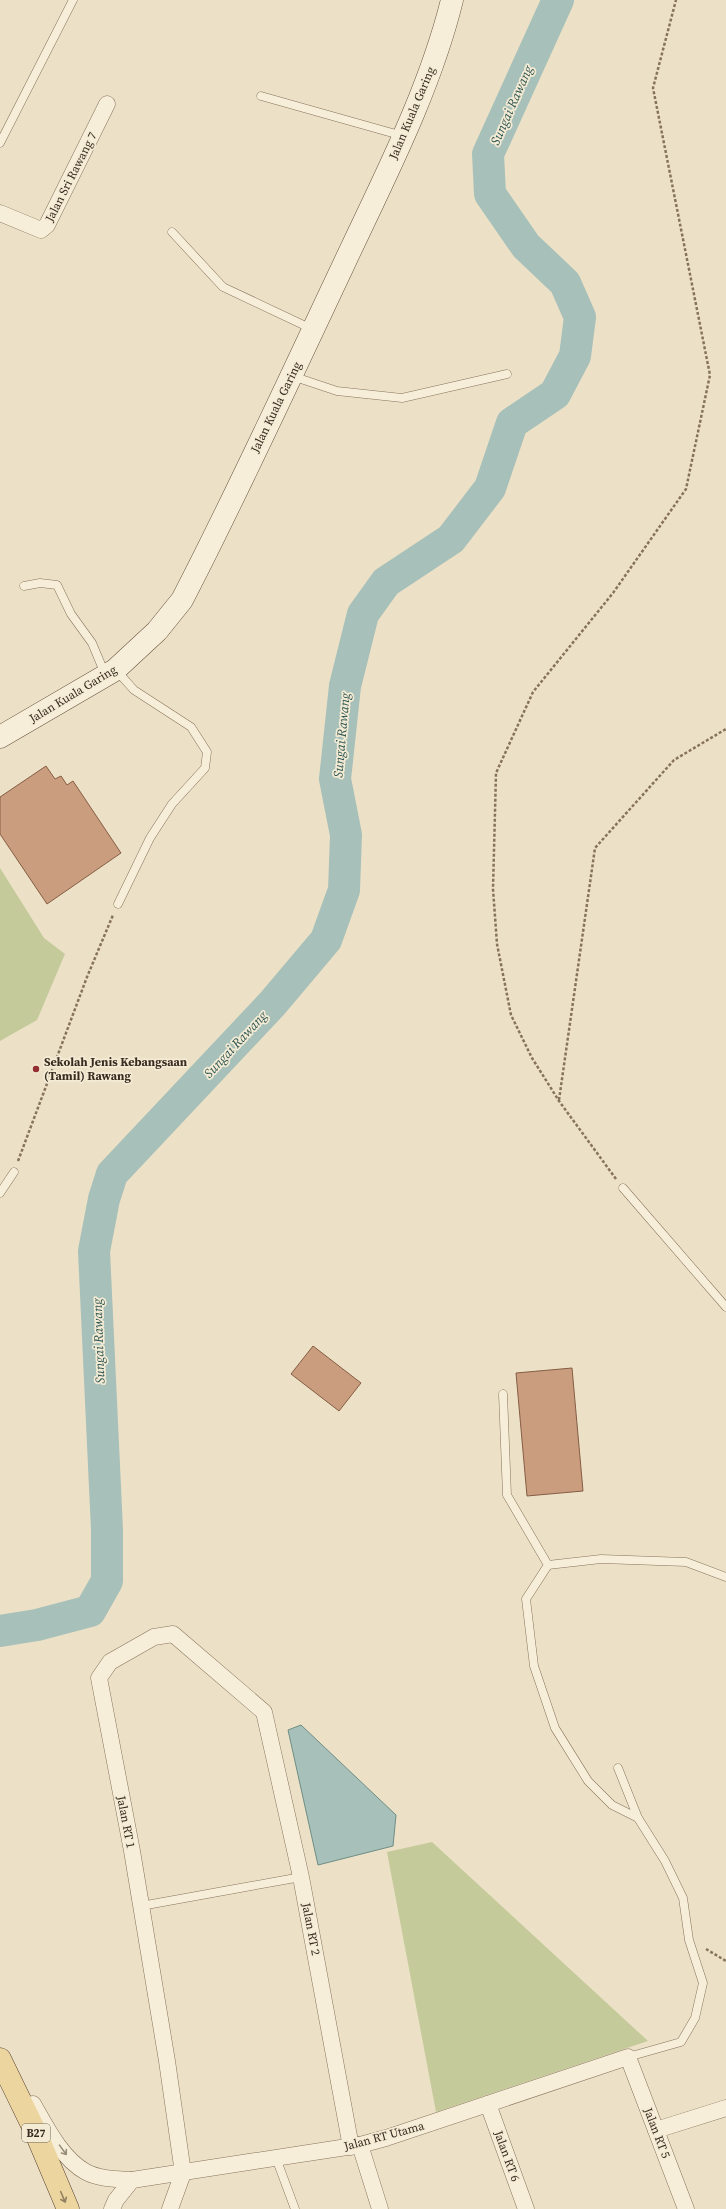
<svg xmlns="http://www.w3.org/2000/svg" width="726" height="2209" viewBox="0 0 726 2209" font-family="'Source Serif 4',serif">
	<rect width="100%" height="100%" fill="#ece1c6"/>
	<!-- green -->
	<g fill="#c4ca9a">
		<path d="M 0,868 L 44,938 L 65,954 L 37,1020 L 0,1041 Z"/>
		<path d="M 432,1842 L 648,2041 L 436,2112 L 387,1852 Z"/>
	</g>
	<!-- water -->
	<path fill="#a7c0b9" stroke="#6e8e86" d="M 301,1725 L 396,1815 L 393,1846 L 318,1865 L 288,1730 Z"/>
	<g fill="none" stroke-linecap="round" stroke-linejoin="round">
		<!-- river -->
		<path stroke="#a7c0b9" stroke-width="32" d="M 0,1631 L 37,1625 L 90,1611 L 107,1581 L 107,1530 L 94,1251 L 104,1199 L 112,1174 L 272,1004 L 326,940 L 344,890 L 346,835 L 335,779 L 345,686 L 363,614 L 386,582 L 451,539 L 490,488 L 512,423 L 555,394 L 575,356 L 580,317 L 565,283 L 526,246 L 490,194 L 488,154 L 558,0"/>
	</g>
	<!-- building -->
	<g fill="#c99d7e" stroke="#855d44">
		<path d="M 46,766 L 55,779 L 61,776 L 67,785 L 73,781 L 121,853 L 47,904 L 0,834 L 0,797 Z"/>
		<path d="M 313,1346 L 361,1383 L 339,1411 L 291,1374 Z"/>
		<path d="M 572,1368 L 583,1491 L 527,1496 L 516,1373 Z"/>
	</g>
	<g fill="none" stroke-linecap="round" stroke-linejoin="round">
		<defs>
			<g id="lane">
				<path d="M 261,96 L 403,136"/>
				<path d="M 0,143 L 73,0"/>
				<path d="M 172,232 L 223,287 L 312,329"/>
				<path d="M 292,376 L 337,391 L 402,398 L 507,374"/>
				<path d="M 24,586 L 40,583 L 57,585 L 71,614 L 92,643 L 105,674"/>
				<path d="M 116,670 L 134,690 L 191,727 L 207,752 L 205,768 L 172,804 L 150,838 L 118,904"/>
				<path d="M 623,1188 L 726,1307"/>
				<path d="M 0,1193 L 14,1172"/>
				<path d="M 503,1394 L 507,1495 L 548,1565 L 526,1599 L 534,1666 L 555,1728 L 588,1781 L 612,1805 L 638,1818"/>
				<path d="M 548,1565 L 601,1559 L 686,1562 L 726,1577"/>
				<path d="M 618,1768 L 638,1818 L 665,1861 L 683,1898 L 689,1940 L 703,1983 L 695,2018 L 681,2042 L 628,2057"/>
				<path d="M 141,1906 L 301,1877"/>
				<path d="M 276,2158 L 295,2209"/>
			</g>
			<g id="street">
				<path d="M 0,213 L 41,230 L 47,225 L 107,104"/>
				<path d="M 33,2104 C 46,2127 62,2159 86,2172 C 99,2179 117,2179 132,2180 L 360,2145 L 386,2138 L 628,2057 L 686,2209"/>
				<path d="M 488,2104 L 526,2209"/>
				<path d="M 656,2130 L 726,2108"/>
				<path d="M 360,2145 L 380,2209"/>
				<path d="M 112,2209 L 116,2200 L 132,2180"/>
				<path d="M 170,2209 L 183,2173 L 167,2061 L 132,1851 L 99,1678 L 110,1662 L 154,1637 L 173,1634 L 264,1712 L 301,1877 L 351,2147"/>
			</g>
			<path id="secondary" d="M 0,737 L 115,670 L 157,631 L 182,600 C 239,490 290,378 343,266 C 383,180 429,93 452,0"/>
			<path id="primary" d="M 0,2059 L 35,2131 L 68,2209"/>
		</defs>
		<!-- lane casing -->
		<use href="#lane" stroke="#87735d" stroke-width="9"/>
		<!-- street casing -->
		<use href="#street" stroke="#87735d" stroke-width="17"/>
		<!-- secondary casing -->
		<use href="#secondary" stroke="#695440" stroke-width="23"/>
		<!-- primary casing -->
		<use href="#primary" stroke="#554130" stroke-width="23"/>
		<!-- path -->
		<g stroke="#87735d" stroke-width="2.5" stroke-dasharray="3 2" stroke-linecap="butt">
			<path d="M 559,1100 L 595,848 L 674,760 L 726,729"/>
			<path d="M 18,1161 L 87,977 L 113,915"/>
			<path d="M 616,1179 L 559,1101 L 532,1058 L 511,1015 L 497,944 L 493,889 L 496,773 L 533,692 L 613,593 L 686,489 L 710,375 L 653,88 L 676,0"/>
			<path d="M 706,1949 L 726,1961"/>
		</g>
		<!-- lane -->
		<use href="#lane" stroke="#f7eed9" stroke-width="8"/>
		<!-- street -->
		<use href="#street" stroke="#f7eed9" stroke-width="16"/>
		<!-- secondary -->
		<use href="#secondary" stroke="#f7eed9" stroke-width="22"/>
		<!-- primary -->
		<use href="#primary" stroke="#edd5a0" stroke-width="22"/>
	</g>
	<!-- one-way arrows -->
	<defs><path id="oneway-shaft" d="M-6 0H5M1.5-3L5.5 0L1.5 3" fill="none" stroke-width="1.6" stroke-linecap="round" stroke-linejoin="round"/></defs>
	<use stroke="#988c7c" href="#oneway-shaft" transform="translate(63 2150) rotate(54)"/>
	<use stroke="#928060" href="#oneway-shaft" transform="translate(63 2197) rotate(67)"/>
	<!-- markers -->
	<circle fill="#932f30" stroke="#f4ebd5" stroke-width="1.5" cx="36" cy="1069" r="4"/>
	<g text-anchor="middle" stroke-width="3.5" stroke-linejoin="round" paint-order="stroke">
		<!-- shield labels -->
		<rect fill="#f4ebd5" stroke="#706556" stroke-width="1" x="22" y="2124" width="28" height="18" rx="3"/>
		<g font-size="11" font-weight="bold" fill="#382b20">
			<text x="36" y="2137">B27</text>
		</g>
		<!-- street labels -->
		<g font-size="12" fill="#382b20" stroke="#f4ebd5">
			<text transform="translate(412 113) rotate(-67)" y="4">Jalan Kuala Garing</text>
			<text transform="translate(71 177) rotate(-63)" y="4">Jalan Sri Rawang 7</text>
			<text transform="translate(276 407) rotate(-64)" y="4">Jalan Kuala Garing</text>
			<text transform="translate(73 694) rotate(-31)" y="4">Jalan Kuala Garing</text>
			<text transform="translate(126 1822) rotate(79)" y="4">Jalan RT 1</text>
			<text transform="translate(311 1929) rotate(79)" y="4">Jalan RT 2</text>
			<text transform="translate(657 2133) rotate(69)" y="4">Jalan RT 5</text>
			<text transform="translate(384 2136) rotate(-15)" y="4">Jalan RT Utama</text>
			<text transform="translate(507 2156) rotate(70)" y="4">Jalan RT 6</text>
		</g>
		<!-- poi labels -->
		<g font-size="12" font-weight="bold" fill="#382b20" stroke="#f4ebd5" text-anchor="start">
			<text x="44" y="1066">Sekolah Jenis Kebangsaan<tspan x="44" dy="14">(Tamil) Rawang</tspan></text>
		</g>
		<!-- water labels -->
		<g font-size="13" font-style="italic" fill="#305754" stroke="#f4ebd5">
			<text transform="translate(511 105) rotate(-66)" y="5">Sungai Rawang</text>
			<text transform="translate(341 735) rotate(-85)" y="5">Sungai Rawang</text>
			<text transform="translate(235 1044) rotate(-47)" y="5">Sungai Rawang</text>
			<text transform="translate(98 1341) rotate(-92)" y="5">Sungai Rawang</text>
		</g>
	</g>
</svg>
